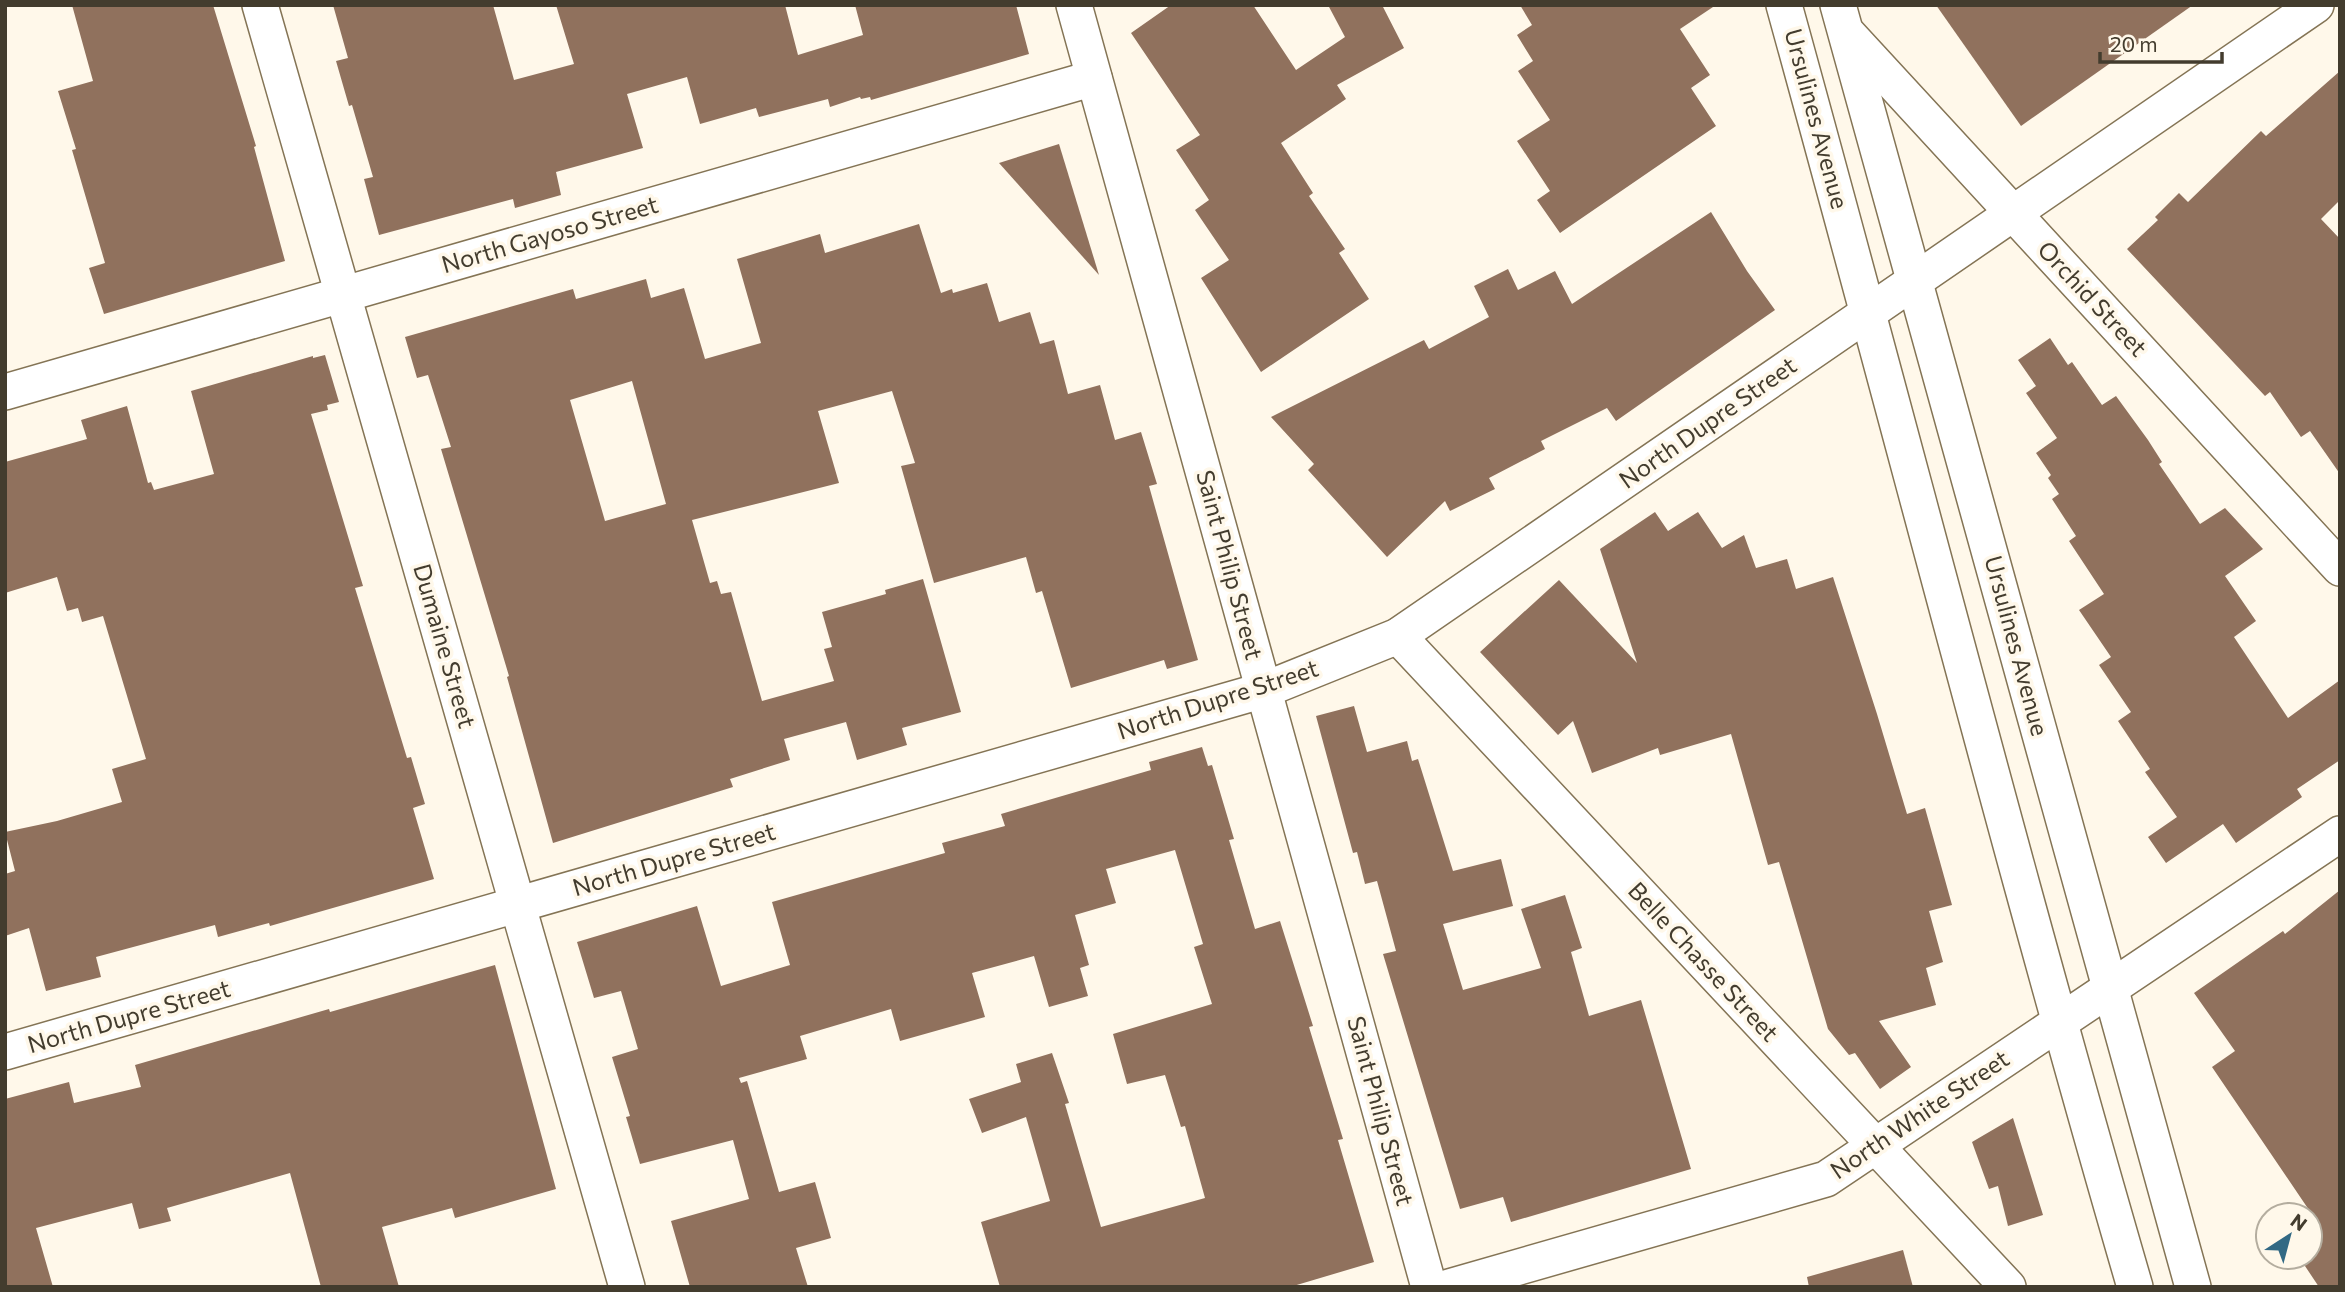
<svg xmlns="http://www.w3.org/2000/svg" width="2345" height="1292" viewBox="0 0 2345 1292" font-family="Commissioner,sans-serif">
	<rect width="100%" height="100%" fill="#fff8ea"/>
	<!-- building -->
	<g fill="#90715d" fill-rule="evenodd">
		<path d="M 72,5 L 213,5 L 256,146 L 254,147 L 285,261 L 104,314 L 89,268 L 105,263 L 72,150 L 76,149 L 58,91 L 93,81 Z"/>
		<path d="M 333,5 L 493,5 L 514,80 L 574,64 L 556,5 L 785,5 L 798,55 L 863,35 L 855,5 L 1016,5 L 1029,54 L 871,100 L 870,97 L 861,99 L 860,97 L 830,107 L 828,99 L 759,117 L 756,108 L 700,124 L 687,77 L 627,94 L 643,148 L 556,172 L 561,195 L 515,208 L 513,199 L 379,235 L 364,179 L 373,177 L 352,105 L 349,106 L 336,61 L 348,58 Z"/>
		<path d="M 1171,5 L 1253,5 L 1296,70 L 1345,37 L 1328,5 L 1382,5 L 1404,48 L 1337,85 L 1346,99 L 1281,143 L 1313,193 L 1309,196 L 1345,249 L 1339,253 L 1369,299 L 1261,372 L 1201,278 L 1229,260 L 1195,210 L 1209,200 L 1176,150 L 1200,135 L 1131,33 Z"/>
		<path d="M 1520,5 L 1716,5 L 1680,29 L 1710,75 L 1691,88 L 1716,126 L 1560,233 L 1537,200 L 1550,191 L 1517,141 L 1550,120 L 1518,71 L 1533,61 L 1517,35 L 1532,25 Z"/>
		<path d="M 1936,5 L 2193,5 L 2021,126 Z"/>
		<path d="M 2340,71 L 2340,200 L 2321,219 L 2340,239 L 2340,474 L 2310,431 L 2301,437 L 2270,392 L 2265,396 L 2127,249 L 2158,220 L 2155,217 L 2179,193 L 2188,202 L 2261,131 L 2266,136 Z"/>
		<path d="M 1059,144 L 1099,275 L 999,163 Z"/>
		<path d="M 1711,212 L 1747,271 L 1775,310 L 1616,421 L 1607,408 L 1541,441 L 1545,449 L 1489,478 L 1495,489 L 1450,511 L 1445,501 L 1387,557 L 1308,470 L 1314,464 L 1271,417 L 1424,340 L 1429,349 L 1489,317 L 1474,286 L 1508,269 L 1518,290 L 1555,271 L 1572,304 Z"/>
		<path d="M 919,224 L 941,293 L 952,289 L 953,293 L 987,283 L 999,322 L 1030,312 L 1040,344 L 1054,340 L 1068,394 L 1100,385 L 1115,440 L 1141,432 L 1157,484 L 1149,486 L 1198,660 L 1167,669 L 1164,660 L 1071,688 L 1042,591 L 1036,593 L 1026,557 L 934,583 L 901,466 L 915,463 L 892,391 L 818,411 L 839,483 L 692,520 L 710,583 L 717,581 L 721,594 L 731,592 L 762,701 L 834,681 L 824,649 L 832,647 L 822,612 L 886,594 L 885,590 L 923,579 L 961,712 L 902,728 L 907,745 L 857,760 L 846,722 L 784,739 L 790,760 L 730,779 L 733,787 L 553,843 L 507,677 L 509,676 L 441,449 L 451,447 L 428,375 L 417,378 L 405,337 L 573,289 L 576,299 L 646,279 L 651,298 L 684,288 L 705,359 L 761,343 L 737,259 L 820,234 L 825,253 ZM 632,381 L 666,504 L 605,521 L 570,400 Z"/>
		<path d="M 2050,338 L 2068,365 L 2072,362 L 2102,405 L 2116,396 L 2148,440 L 2162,462 L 2159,464 L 2200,524 L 2225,508 L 2263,549 L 2225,576 L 2256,621 L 2234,637 L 2288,718 L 2340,680 L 2340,760 L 2297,789 L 2302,797 L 2236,843 L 2223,824 L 2166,863 L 2148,837 L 2177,817 L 2145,772 L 2150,769 L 2118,721 L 2131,712 L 2099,665 L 2111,657 L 2079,610 L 2104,594 L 2069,541 L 2076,536 L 2052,499 L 2059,494 L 2048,478 L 2051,475 L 2036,453 L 2057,438 L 2026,393 L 2036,386 L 2018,360 Z"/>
		<path d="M 325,355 L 339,402 L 327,405 L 328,410 L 311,414 L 363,586 L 355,588 L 407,758 L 411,757 L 425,804 L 413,808 L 434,879 L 270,926 L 269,923 L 218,937 L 215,925 L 96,957 L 101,977 L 46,991 L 29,928 L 5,936 L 5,874 L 15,871 L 5,832 L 57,821 L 122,802 L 112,769 L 146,759 L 103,616 L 82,622 L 78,608 L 67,611 L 57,577 L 5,593 L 5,462 L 87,439 L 81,420 L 127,406 L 148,483 L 151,482 L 154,490 L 214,474 L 191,391 L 313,356 L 313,358 Z"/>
		<path d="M 1655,512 L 1668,531 L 1698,512 L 1722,548 L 1744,535 L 1756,568 L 1787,559 L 1796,589 L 1833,577 L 1877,714 L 1907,814 L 1925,808 L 1952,905 L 1929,911 L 1943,962 L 1926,968 L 1936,1005 L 1879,1021 L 1911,1067 L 1880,1089 L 1855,1053 L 1849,1055 L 1828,1029 L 1779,862 L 1768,865 L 1731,734 L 1660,755 L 1658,748 L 1592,773 L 1573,721 L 1558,735 L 1480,652 L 1559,580 L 1637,663 L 1600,549 Z"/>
		<path d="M 1354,706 L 1367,752 L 1407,741 L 1412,761 L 1418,759 L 1453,871 L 1501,859 L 1513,906 L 1443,924 L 1463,990 L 1541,968 L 1521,909 L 1565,895 L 1582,948 L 1571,952 L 1589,1016 L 1641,1000 L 1691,1169 L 1511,1222 L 1503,1197 L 1460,1209 L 1383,954 L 1396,951 L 1377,881 L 1365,884 L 1357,852 L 1353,853 L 1316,716 Z"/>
		<path d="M 1202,747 L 1208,766 L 1212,765 L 1234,839 L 1229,840 L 1255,929 L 1280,921 L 1313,1026 L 1309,1027 L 1343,1139 L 1338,1140 L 1374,1262 L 1290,1287 L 1000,1287 L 981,1222 L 1050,1201 L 1026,1117 L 982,1133 L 969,1099 L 1021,1082 L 1016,1064 L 1052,1053 L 1069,1103 L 1065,1104 L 1101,1227 L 1205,1198 L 1185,1126 L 1181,1127 L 1165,1075 L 1127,1084 L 1113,1034 L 1212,1004 L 1194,947 L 1203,944 L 1175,850 L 1106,869 L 1116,903 L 1075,915 L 1089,965 L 1080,968 L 1088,996 L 1049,1007 L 1034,956 L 972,973 L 985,1017 L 900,1041 L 891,1009 L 800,1036 L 807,1059 L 739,1078 L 741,1083 L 747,1081 L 779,1192 L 815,1182 L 831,1238 L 796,1248 L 808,1287 L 690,1287 L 671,1221 L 749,1199 L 733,1140 L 640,1164 L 626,1117 L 630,1116 L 612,1057 L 638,1049 L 621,991 L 594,998 L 577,942 L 697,906 L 721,986 L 790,965 L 772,902 L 945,853 L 942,843 L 1005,826 L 1001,814 L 1151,770 L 1149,762 Z"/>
		<path d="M 2340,890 L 2340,1287 L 2319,1287 L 2299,1257 L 2310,1257 L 2310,1215 L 2302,1215 L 2309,1210 L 2212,1067 L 2235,1051 L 2194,993 L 2283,931 L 2285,934 Z"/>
		<path d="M 495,965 L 556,1189 L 455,1218 L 452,1208 L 382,1227 L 399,1287 L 321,1287 L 290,1173 L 167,1208 L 171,1221 L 139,1229 L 132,1203 L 36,1228 L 53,1287 L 5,1287 L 5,1099 L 69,1082 L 74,1103 L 141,1087 L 135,1065 L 329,1009 L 330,1012 Z"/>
		<path d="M 2013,1118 L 2043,1215 L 2008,1226 L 1998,1186 L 1989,1189 L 1972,1142 Z"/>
		<path d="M 1903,1250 L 1913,1287 L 1809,1287 L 1807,1277 Z"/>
	</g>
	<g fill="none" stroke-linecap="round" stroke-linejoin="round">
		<defs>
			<g id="street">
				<path d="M 260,5 L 627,1287"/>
				<path d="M 1074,5 L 1429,1287"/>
				<path d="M 1784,5 C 1902,432 2011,861 2135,1287"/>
				<path d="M 1838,5 L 2193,1287"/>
				<path d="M 1849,35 L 2340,568"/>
				<path d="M 5,392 L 1094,78"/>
				<path d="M 1398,636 L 2008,1287"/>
				<path d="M 5,1052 L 1264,690 L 1398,636 L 2316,5"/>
				<path d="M 1449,1287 L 1826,1179 L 2340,834"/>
			</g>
		</defs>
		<!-- street casing -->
		<use href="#street" stroke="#847455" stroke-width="38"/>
		<!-- street -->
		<use href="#street" stroke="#fff" stroke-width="35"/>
	</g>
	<g text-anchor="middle" stroke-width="7" stroke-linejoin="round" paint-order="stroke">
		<!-- street labels -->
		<g font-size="24" fill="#433c2e" stroke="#fff8ea">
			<text transform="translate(1816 119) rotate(75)" y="8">Ursulines Avenue</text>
			<text transform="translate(550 235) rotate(-16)" y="8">North Gayoso Street</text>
			<text transform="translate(2092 299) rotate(47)" y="8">Orchid Street</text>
			<text transform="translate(1708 423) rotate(-35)" y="8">North Dupre Street</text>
			<text transform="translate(1229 565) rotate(75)" y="8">Saint Philip Street</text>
			<text transform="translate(444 646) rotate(74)" y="8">Dumaine Street</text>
			<text transform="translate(2016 646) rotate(75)" y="8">Ursulines Avenue</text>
			<text transform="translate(1218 700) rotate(-18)" y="8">North Dupre Street</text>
			<text transform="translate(674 860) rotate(-16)" y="8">North Dupre Street</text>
			<text transform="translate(1703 962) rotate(47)" y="8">Belle Chasse Street</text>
			<text transform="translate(129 1017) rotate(-16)" y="8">North Dupre Street</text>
			<text transform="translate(1380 1111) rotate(75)" y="8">Saint Philip Street</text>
			<text transform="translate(1920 1115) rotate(-34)" y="8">North White Street</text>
		</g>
	</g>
	<!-- border -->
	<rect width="2345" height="1292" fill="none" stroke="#433c2e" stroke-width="14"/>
	<!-- north arrow -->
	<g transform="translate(2289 1236) rotate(36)"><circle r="33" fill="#fff8ea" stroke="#b4ad9f" stroke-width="2"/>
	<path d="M0-5L12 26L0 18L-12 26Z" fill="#326984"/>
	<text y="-10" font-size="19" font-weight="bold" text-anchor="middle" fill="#433c2e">N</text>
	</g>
	<!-- scale -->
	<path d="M2100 52v10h122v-10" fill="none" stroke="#433c2e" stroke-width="3.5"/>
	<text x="2110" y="52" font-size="21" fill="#433c2e" stroke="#fff8ea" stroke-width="5" paint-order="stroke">20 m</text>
</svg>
